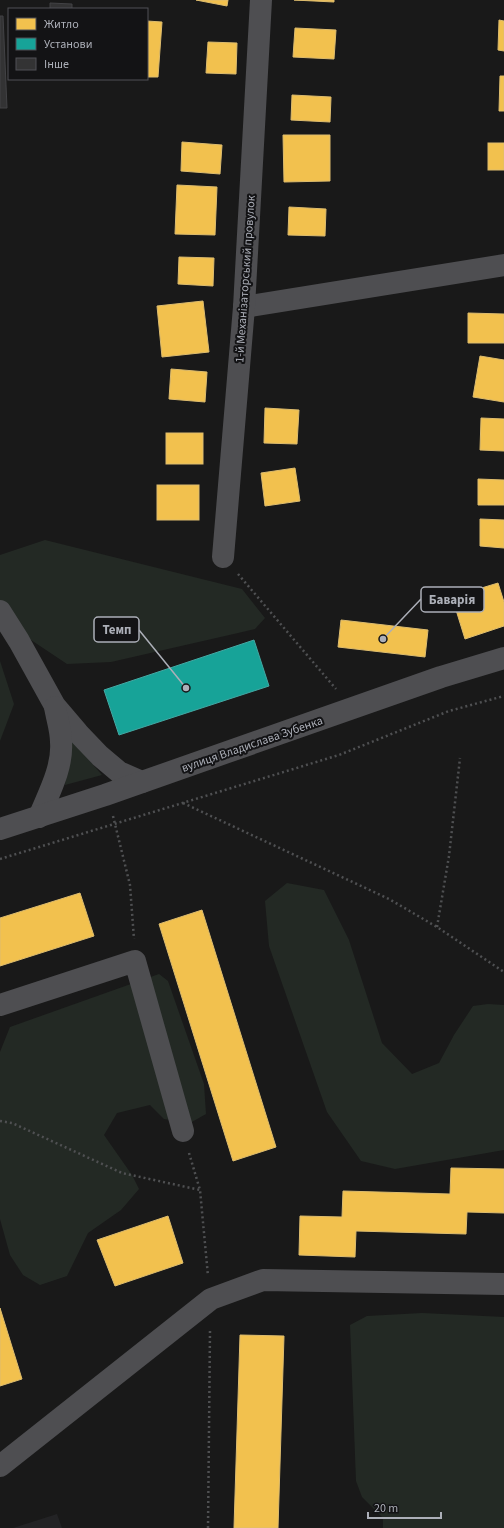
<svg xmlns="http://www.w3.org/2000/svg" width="504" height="1528" viewBox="0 0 504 1528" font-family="'Source Sans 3',sans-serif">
	<rect width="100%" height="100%" fill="#191919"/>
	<!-- built -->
	<path fill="#232325" d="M 57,1514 L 62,1528 L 13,1528 Z"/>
	<!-- green -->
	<g fill="#232924">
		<path d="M 45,540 L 242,589 L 265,618 L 255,629 L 238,633 L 111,662 L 67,664 L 7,624 L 0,630 L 0,555 Z"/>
		<path d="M 0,661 L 14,704 L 0,741 Z"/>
		<path d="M 70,738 L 102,775 L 65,785 Z"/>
		<path d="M 287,883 L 324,890 L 349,940 L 382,1043 L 412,1074 L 439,1063 L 454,1035 L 473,1006 L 488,1004 L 504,1005 L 504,1150 L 395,1169 L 361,1161 L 327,1112 L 269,946 L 265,901 Z"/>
		<path d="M 159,974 L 168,981 L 204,1084 L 206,1114 L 190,1123 L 164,1119 L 150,1105 L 117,1113 L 104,1135 L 132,1175 L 139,1189 L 121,1210 L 88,1233 L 67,1276 L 40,1285 L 23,1275 L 10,1255 L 0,1219 L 0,1052 L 10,1027 Z"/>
		<path d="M 422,1313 L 504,1317 L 504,1528 L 383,1528 L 383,1518 L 362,1497 L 356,1481 L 350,1325 L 367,1316 Z"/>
	</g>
	<!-- homes -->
	<g fill="#f2c14e" stroke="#ddbc6e">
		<path d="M 196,0 L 228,0 L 227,6 Z"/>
		<path d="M 294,0 L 334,0 L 334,2 Z"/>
		<path d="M 499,20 L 504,21 L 504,51 L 498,50 Z"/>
		<path d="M 147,21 L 162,22 L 158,77 L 147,77 Z"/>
		<path d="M 295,28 L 336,30 L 334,59 L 293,57 Z"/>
		<path d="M 208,42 L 237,43 L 236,74 L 206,73 Z"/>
		<path d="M 500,76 L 504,76 L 504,111 L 499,111 Z"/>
		<path d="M 292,95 L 331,97 L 330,122 L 291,120 Z"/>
		<path d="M 283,135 L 330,135 L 330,181 L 284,182 Z"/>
		<path d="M 182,142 L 222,145 L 220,174 L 181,171 Z"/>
		<rect x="488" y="143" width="16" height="27"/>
		<path d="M 177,185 L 217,187 L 215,235 L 175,234 Z"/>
		<path d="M 289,207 L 326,209 L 325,236 L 288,235 Z"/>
		<path d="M 179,257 L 214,258 L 213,286 L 178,284 Z"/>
		<path d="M 203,301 L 209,352 L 162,357 L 157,306 Z"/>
		<path d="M 468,313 L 504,314 L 504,343 L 468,343 Z"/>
		<path d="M 480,356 L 504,360 L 504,402 L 473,397 Z"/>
		<path d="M 171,369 L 207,372 L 205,402 L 169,399 Z"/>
		<path d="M 265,408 L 299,410 L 297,444 L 264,443 Z"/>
		<path d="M 481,418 L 504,419 L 504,451 L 480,450 Z"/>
		<rect x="166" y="433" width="37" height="31"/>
		<path d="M 295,468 L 300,501 L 265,506 L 261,473 Z"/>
		<path d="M 478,479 L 504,480 L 504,505 L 478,505 Z"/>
		<rect x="157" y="485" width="42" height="35"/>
		<path d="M 480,519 L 504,520 L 504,548 L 480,546 Z"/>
		<path d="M 498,583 L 504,602 L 504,626 L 465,639 L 452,597 Z"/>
		<path d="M 341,620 L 428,630 L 425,657 L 338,647 Z"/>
		<path d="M 80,893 L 94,936 L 0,966 L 0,918 Z"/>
		<path d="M 202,910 L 276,1147 L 233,1161 L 159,924 Z"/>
		<path d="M 451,1168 L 504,1169 L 504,1213 L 467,1212 L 466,1234 L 356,1231 L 355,1257 L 299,1255 L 300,1216 L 342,1217 L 343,1191 L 450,1194 Z"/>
		<path d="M 168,1216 L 183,1263 L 115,1286 L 97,1240 Z"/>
		<path d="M 0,1308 L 22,1379 L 0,1386 Z"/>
		<path d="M 240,1335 L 284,1336 L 278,1528 L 234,1528 Z"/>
	</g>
	<!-- public -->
	<path fill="#17a398" stroke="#44a7a2" d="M 254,640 L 269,686 L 119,735 L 104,690 Z"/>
	<!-- building -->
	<g fill="#333334" stroke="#424245">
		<path d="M 50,3 L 72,4 L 72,9 L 50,9 Z"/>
		<path d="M 0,16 L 3,16 L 7,108 L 0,108 Z"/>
	</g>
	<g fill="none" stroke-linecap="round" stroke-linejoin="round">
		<!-- path -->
		<g stroke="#4f5052" stroke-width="2.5" stroke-dasharray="2 3" stroke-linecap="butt">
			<path d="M 238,574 L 336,689"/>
			<path d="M 183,803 L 389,899 L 437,927 L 504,972"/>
			<path d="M 113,816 L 130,885 L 134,939"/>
			<path d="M 0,859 L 339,755 L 449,711 L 504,696"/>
			<path d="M 437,927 L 449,856 L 460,758"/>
			<path d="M 0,1121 L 12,1123 L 122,1173 L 200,1190"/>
			<path d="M 189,1153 L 200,1190 L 208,1276"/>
			<path d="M 208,1528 L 210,1331"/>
		</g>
		<!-- minor -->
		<g stroke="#4e4e51" stroke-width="22">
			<path d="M 244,307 L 504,265"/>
			<path d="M 223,557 L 244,307 L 261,0"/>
			<path d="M 0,611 L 19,641 L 55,706 L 78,733 L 100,756 L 119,772 L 142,782"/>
			<path d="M 39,817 C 49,793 63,767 61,742 C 61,730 57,719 55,707"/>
			<path d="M 0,829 L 105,795 L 441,677 L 504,658"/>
			<path d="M 0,1005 L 135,961 L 183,1131"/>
			<path d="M 0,1466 L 211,1299 L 263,1280 L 504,1284"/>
		</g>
	</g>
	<g text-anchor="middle" stroke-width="4" stroke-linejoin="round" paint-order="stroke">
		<!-- street labels -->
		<g font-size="12" fill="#acafb8" stroke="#131315">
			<text transform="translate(245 279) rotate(-86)" y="4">1-й Механізаторський провулок</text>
			<text transform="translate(252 744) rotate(-19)" y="4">вулиця Владислава Зубенка</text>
		</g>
	</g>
	<!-- callouts -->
	<path fill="none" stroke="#acafb8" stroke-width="1.5" d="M383 639L421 599M186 688L139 630"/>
	<g fill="#acafb8" stroke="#131315" stroke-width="1.5">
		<circle cx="383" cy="639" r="4"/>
		<circle cx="186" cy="688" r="4"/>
	</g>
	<g fill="#131315" stroke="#acafb8" stroke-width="1.5">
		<rect x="421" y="587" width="63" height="25" rx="4"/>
		<rect x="94" y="617" width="45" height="25" rx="4"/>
	</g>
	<g font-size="13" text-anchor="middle" font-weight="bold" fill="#acafb8">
		<text x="452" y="604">Баварія</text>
		<text x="117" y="634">Темп</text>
	</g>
	<!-- legend -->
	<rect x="8" y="8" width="140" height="72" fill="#131315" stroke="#505156"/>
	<rect x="16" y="18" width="20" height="12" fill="#f2c14e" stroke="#505156"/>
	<text x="44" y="28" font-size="12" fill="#acafb8">Житло</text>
	<rect x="16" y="38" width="20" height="12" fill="#17a398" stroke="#505156"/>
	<text x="44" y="48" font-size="12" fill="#acafb8">Установи</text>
	<rect x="16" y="58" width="20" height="12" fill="#333334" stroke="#505156"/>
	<text x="44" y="68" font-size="12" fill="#acafb8">Інше</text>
	<!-- scale -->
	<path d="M368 1512v6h73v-6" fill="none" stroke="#acafb8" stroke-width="2"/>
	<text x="374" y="1512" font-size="12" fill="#acafb8" stroke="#131315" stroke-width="3" paint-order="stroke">20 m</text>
</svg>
